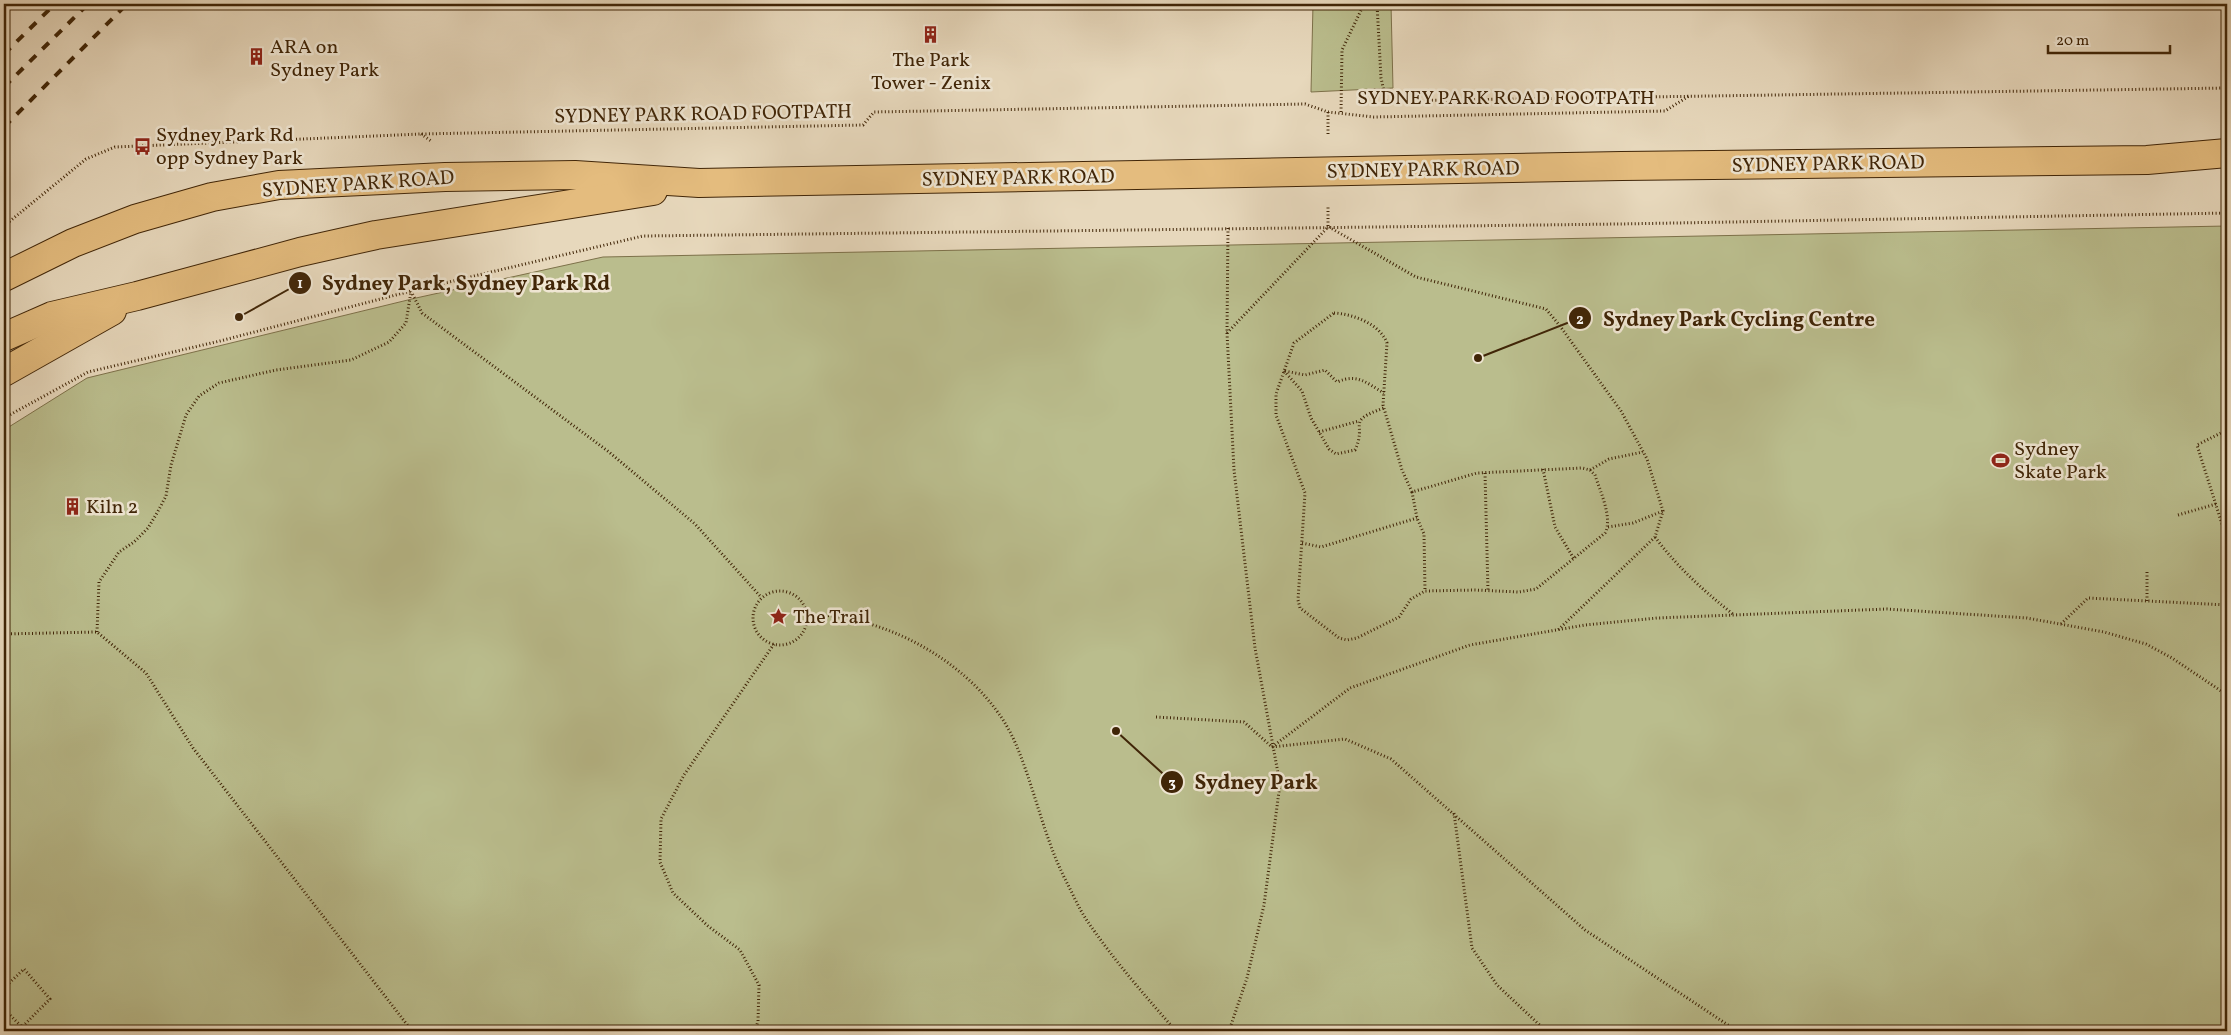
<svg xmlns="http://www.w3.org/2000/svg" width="2231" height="1035" viewBox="0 0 2231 1035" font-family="Vollkorn,serif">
	<rect width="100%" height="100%" fill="#e7d8bc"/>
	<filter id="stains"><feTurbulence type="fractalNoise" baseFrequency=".004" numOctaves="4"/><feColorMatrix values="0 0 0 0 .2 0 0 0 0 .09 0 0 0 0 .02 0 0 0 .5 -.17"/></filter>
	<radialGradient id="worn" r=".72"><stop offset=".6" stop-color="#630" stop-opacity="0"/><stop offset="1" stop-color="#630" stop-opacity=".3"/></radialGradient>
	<!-- green -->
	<g fill="#babd8d" stroke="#7d714a">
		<path d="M 1313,4 L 1391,4 L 1393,88 L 1311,92 Z"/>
		<path d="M 2227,226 L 2227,1031 L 4,1031 L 4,430 L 87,378 L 416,298 L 603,257 Z"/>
	</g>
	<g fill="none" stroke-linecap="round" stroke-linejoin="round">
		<defs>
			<g id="primary">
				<path d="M 4,277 L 73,243 L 135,219 L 212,197 L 279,185 L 445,177 L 575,175 L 699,183 L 1622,166 L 2147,160 L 2227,153"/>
				<path d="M 4,337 L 52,316 L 137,296 L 300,252 L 376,235 L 653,191"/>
				<path d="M 4,372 L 112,311"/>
			</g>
		</defs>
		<!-- primary casing -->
		<use href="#primary" stroke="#402507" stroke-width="30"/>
		<!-- path -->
		<g stroke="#402507" stroke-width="3" stroke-dasharray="1 2.5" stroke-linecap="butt">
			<path d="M 1377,4 L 1381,78 L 1386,101 L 2227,88"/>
			<path d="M 1328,112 L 1328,136"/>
			<path d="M 1341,112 L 1342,50 L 1364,4"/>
			<path d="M 421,134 L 431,141"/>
			<path d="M 4,226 L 86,159 L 115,147 L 421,134 L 863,125 L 874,112 L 1305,104 L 1328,112 L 1374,117 L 1665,111 L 1689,96"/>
			<path d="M 1328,226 L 1328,207"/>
			<path d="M 1329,227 L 1416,277 L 1546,309 L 1560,326 L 1621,411 L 1647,459 L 1663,511 L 1655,537 L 1558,630"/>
			<path d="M 1228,228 L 1227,333 L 1234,470 L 1255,648 L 1280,784 L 1264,905 L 1247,978 L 1229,1031"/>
			<path d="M 411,291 L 422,313 L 609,452 L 695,524 L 761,597"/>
			<path d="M 1334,313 C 1353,314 1380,324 1387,343 L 1383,405 L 1402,470 L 1412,492 L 1477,473 L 1582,468 L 1590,470 L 1595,475 C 1600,491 1613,518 1605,533 L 1536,589 L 1519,592 L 1475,590 L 1425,591 L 1411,599 L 1399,617 L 1357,638 L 1347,640 L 1339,638 L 1300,608 L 1298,600 L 1305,493 L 1276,415 L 1276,394 L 1294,343 Z"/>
			<path d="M 1227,333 L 1328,227"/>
			<path d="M 1284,371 L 1302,391 L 1311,418 L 1329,449 L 1336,454 L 1355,450 C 1368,423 1344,422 1384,408"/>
			<path d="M 1285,371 L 1305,375 L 1325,370 L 1337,382 C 1358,373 1366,383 1384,393"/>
			<path d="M 4,418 L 88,372 L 220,341 L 411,291 L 643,236 L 1620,224 L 2227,213"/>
			<path d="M 2227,430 L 2197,445 L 2227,540"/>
			<path d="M 1319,432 L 1359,421"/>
			<path d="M 1543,469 L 1555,527 L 1574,559"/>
			<path d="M 1590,470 L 1609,459 L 1643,452"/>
			<path d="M 1485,473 L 1488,591"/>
			<path d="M 1412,492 L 1417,518 L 1424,534 L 1425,591"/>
			<path d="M 2178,515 L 2216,504"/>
			<path d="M 1608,527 L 1633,523 L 1663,511"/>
			<path d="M 1655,537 C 1678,568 1704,591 1734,615"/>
			<path d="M 1302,543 L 1321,547 L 1417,518"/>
			<circle cx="780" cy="618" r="27"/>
			<path d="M 2147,601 L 2147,572"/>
			<path d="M 807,615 C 817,615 828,615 838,617 C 908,627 984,675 1014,740 C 1034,785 1043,835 1065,879 C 1072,892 1078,907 1086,919 C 1112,958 1146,997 1176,1031"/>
			<path d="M 2061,624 L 2088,598 L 2227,605"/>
			<path d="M 97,632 L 99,582 L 119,552 L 134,542 L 148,528 L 157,513 L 166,496 L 171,465 L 186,415 L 199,396 L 219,383 L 276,370 L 351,360 L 389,342 L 406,323 L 411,291"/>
			<path d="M 4,634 L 97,632 L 146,673 L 193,748 L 412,1031"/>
			<path d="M 1156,717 L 1244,722 L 1272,747 L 1345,739 L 1391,759 L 1585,930 L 1737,1031"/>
			<path d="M 1272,747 L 1350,688 L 1470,645 L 1585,625 L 1657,618 L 1887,609 L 2027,618 L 2104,632 L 2146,644 L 2172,658 L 2227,695"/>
			<path d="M 1454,813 L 1472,948 L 1497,985 L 1546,1031"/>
			<path d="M 4,988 L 24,969 L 50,999 L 22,1027 L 4,1009"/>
			<path d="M 755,1031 L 758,1021 L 759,985 L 740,950 L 708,926 L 673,893 L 660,862 L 661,819 L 684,775 L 774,644"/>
		</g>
		<!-- primary -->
		<use href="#primary" stroke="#e4bc7e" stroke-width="28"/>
		<!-- rail -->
		<g stroke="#402507" stroke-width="4" stroke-dasharray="9 9" stroke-linecap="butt">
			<path d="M 4,7 L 7,4"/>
			<path d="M 4,54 L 55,4"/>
			<path d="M 4,87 L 88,4"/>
			<path d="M 4,127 L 127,4"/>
		</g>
	</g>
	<!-- icons -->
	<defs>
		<symbol id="building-bare" viewBox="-9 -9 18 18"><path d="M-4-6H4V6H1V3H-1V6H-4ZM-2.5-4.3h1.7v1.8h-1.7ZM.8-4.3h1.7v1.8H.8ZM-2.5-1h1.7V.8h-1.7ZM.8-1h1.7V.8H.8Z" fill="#8f2418" stroke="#efe6d3" stroke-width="2.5" paint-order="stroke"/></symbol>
		<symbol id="bus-bare" viewBox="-9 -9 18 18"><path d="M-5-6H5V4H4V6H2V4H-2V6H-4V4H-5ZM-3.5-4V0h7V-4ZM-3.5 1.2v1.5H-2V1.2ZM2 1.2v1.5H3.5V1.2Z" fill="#8f2418" stroke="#efe6d3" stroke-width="2.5" paint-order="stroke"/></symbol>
		<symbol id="stadium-bare" viewBox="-9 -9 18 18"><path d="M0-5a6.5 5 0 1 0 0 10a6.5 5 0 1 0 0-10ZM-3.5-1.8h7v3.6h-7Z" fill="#8f2418" stroke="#efe6d3" stroke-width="2.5" paint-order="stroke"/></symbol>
		<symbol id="sight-bare" viewBox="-9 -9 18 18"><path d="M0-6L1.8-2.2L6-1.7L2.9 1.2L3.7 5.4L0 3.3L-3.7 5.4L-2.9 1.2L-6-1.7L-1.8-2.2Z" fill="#8f2418" stroke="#efe6d3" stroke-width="2.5" paint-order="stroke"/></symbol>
	</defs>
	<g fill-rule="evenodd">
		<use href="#building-bare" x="918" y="22" width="25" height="25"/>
		<use href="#building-bare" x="244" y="44" width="25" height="25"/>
		<use href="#bus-bare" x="130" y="134" width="25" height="25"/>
		<use href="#stadium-bare" x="1988" y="448" width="25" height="25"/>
		<use href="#building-bare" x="60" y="494" width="25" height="25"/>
		<use href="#sight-bare" x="766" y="604" width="25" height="25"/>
	</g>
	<g text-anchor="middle" stroke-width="5" stroke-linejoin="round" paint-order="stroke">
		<!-- poi labels -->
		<g font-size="20" fill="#402507" stroke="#efe6d3" text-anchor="start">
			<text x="270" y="53">ARA on<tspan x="270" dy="23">Sydney Park</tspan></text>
			<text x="931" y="66" text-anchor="middle">The Park<tspan x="931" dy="23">Tower - Zenix</tspan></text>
			<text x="156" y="141">Sydney Park Rd<tspan x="156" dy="23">opp Sydney Park</tspan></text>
			<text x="2014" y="455">Sydney<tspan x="2014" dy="23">Skate Park</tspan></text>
			<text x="86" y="513">Kiln 2</text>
			<text x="793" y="623">The Trail</text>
		</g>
		<!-- street labels -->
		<g font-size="20" fill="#402507" stroke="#efe6d3">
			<text x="1506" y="104">SYDNEY PARK ROAD FOOTPATH</text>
			<text transform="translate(703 113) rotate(-1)" y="7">SYDNEY PARK ROAD FOOTPATH</text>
			<text transform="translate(1828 163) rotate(-1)" y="7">SYDNEY PARK ROAD</text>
			<text transform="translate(1423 169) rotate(-1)" y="7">SYDNEY PARK ROAD</text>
			<text transform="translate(1018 177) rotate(-1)" y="7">SYDNEY PARK ROAD</text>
			<text transform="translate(358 183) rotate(-4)" y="7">SYDNEY PARK ROAD</text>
		</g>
	</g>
	<!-- callouts -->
	<path fill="none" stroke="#402507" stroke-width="2" d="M239 317L300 283M1478 358L1580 318M1116 731L1172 782"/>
	<g fill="#402507" stroke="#efe6d3" stroke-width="2">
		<circle cx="239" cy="317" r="5"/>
		<circle cx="1478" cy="358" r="5"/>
		<circle cx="1116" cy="731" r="5"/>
		<circle cx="300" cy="283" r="12"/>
		<circle cx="1580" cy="318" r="12"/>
		<circle cx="1172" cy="782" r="12"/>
	</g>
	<g font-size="15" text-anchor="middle" font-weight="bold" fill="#fff">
		<text x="300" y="288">1</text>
		<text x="1580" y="324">2</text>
		<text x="1172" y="787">3</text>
	</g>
	<g font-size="21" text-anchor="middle" font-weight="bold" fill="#402507" stroke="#efe6d3" stroke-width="5" stroke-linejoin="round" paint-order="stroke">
		<text x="466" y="290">Sydney Park, Sydney Park Rd</text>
		<text x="1739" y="326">Sydney Park Cycling Centre</text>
		<text x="1256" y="789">Sydney Park</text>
	</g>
	<!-- margin -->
	<rect width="2231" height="1035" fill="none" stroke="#e7d8bc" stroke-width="20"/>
	<rect x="5" y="5" width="2221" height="1025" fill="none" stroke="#402507" stroke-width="2.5"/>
	<rect x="10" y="10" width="2211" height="1015" fill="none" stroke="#402507"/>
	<!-- scale -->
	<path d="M2048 45v8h122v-8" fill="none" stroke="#402507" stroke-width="2.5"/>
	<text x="2056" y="45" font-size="15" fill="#402507" stroke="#efe6d3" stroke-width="4" paint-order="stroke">20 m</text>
	<rect width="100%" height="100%" filter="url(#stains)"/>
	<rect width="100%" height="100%" fill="url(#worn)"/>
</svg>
